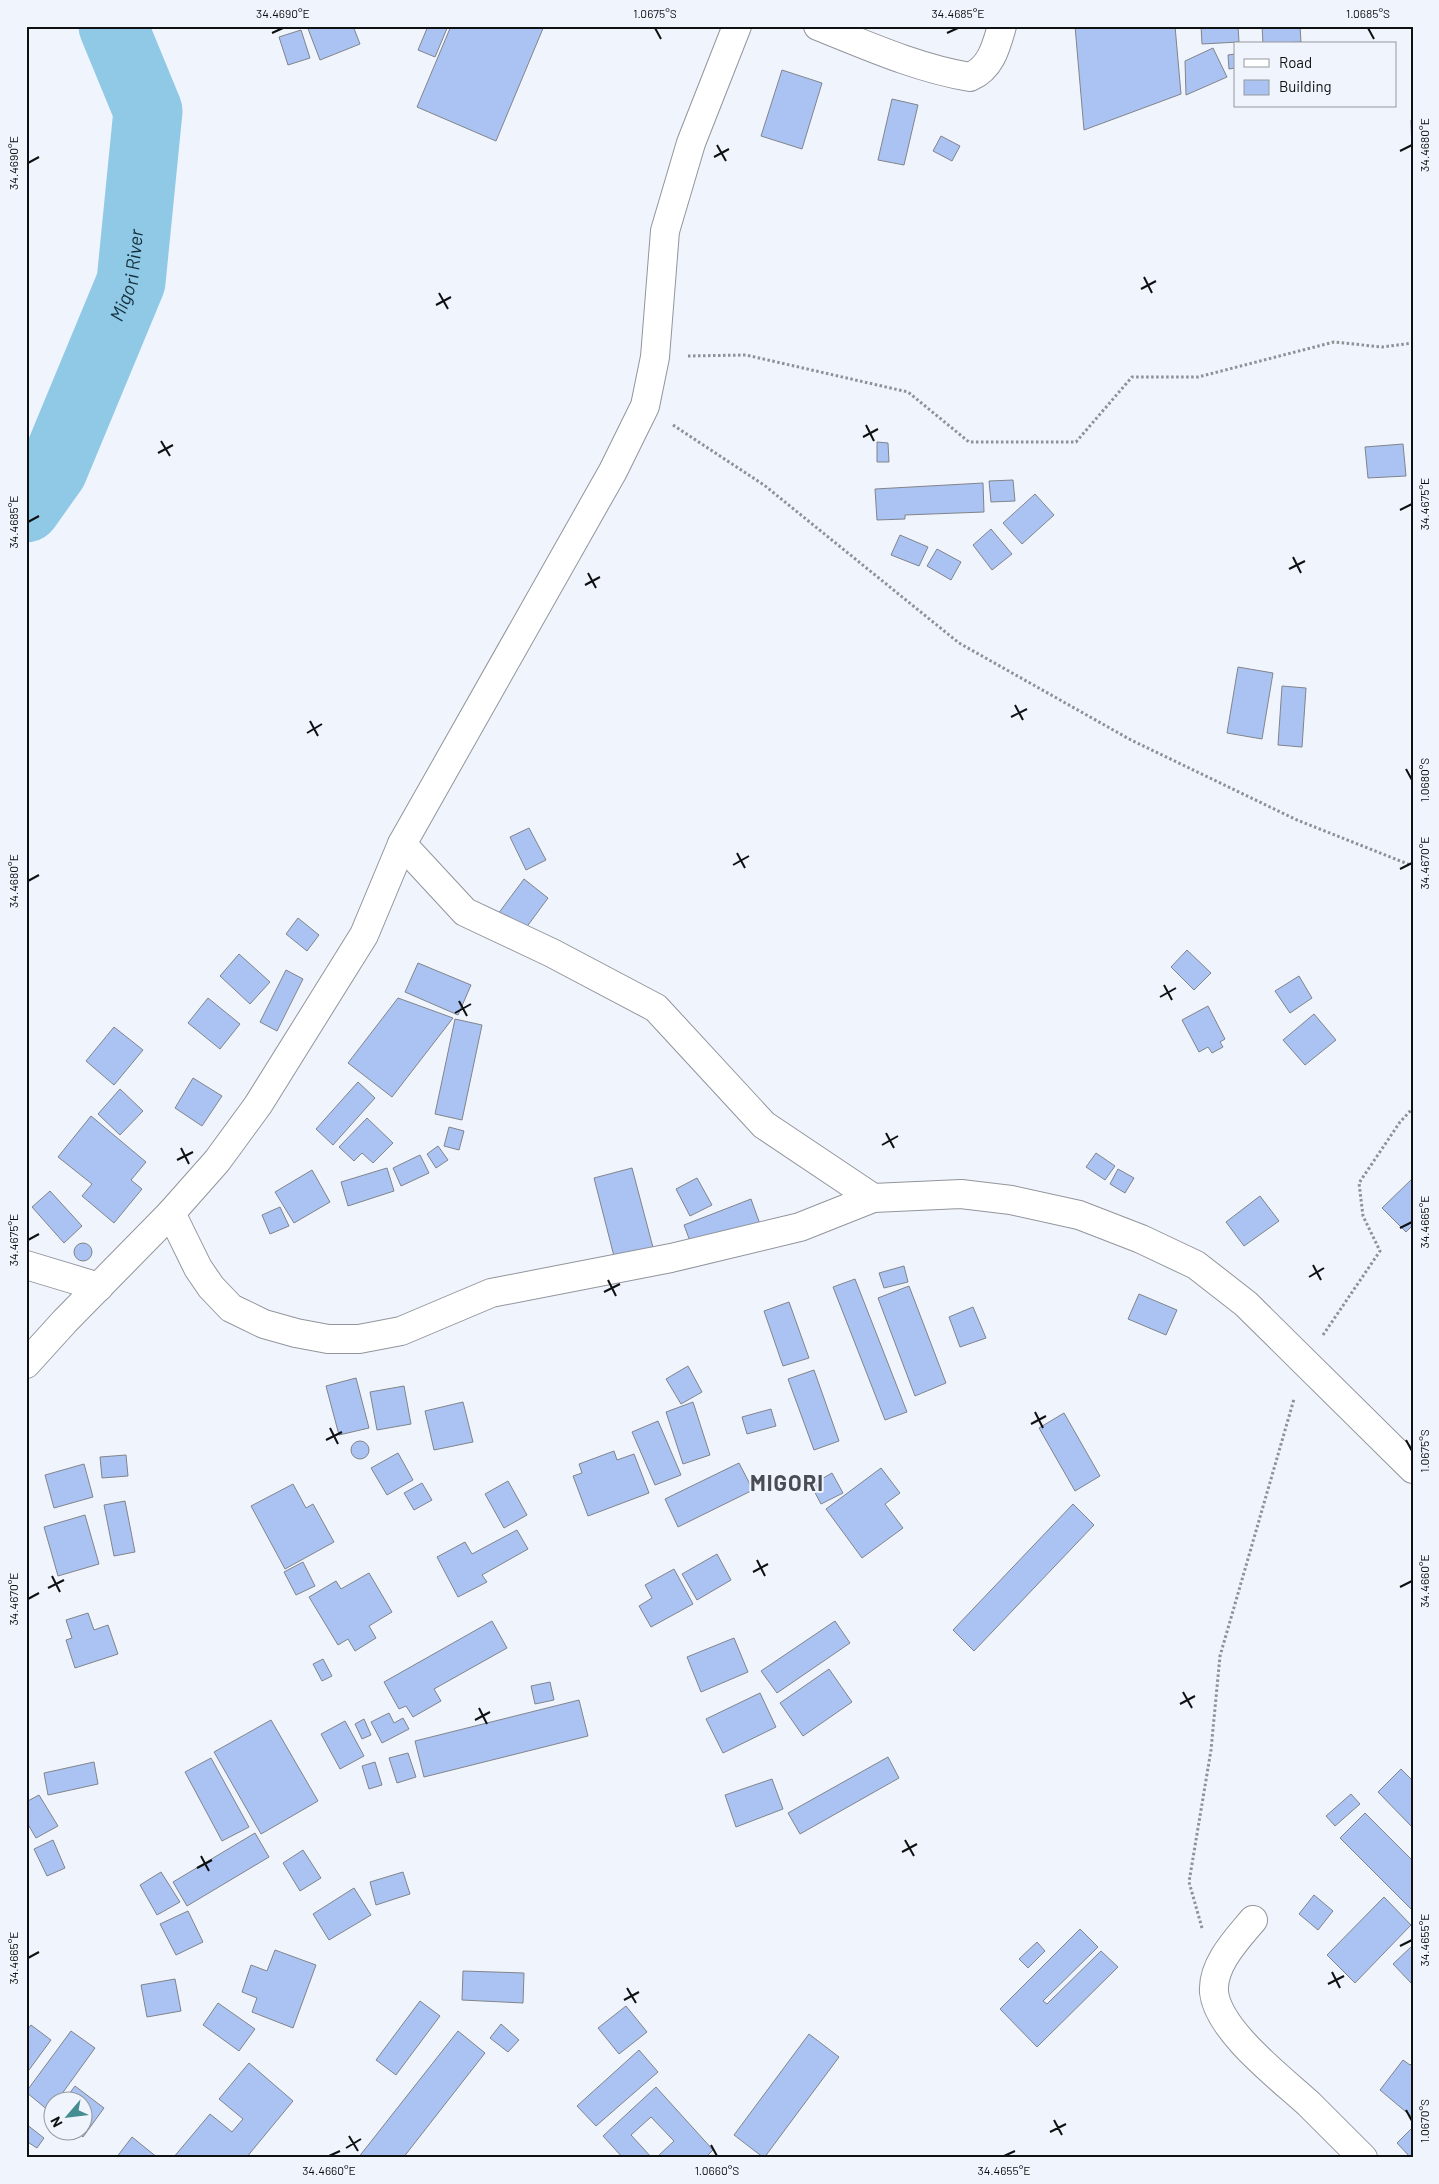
<svg xmlns="http://www.w3.org/2000/svg" width="1439" height="2184" viewBox="0 0 1439 2184" font-family="Barlow,sans-serif">
	<rect width="100%" height="100%" fill="#f0f4fc"/>
	<g fill="none" stroke-linecap="round" stroke-linejoin="round">
		<!-- river -->
		<path stroke="#90c9e6" stroke-width="69" id="s1" d="M 26,508 L 53,470 L 131,282 L 148,111 L 113,26"/>
	</g>
	<!-- building -->
	<g fill="#aac3f2" stroke="#81848b">
		<path d="M 307,26 L 353,26 L 360,44 L 320,60 Z"/>
		<path d="M 428,26 L 448,26 L 435,57 L 418,50 Z"/>
		<path d="M 451,26 L 544,26 L 496,141 L 417,107 Z"/>
		<path d="M 1075,26 L 1175,26 L 1181,94 L 1084,130 Z"/>
		<path d="M 1201,26 L 1238,26 L 1239,42 L 1202,44 Z"/>
		<path d="M 1262,26 L 1300,26 L 1301,42 L 1263,44 Z"/>
		<path d="M 301,30 L 310,58 L 288,65 L 279,37 Z"/>
		<path d="M 1213,48 L 1227,77 L 1186,95 L 1185,61 Z"/>
		<path d="M 1235,54 L 1235,68 L 1229,69 L 1228,55 Z"/>
		<path d="M 782,70 L 822,83 L 802,149 L 761,136 Z"/>
		<path d="M 892,99 L 918,105 L 904,165 L 878,160 Z"/>
		<path d="M 1411,120 L 1413,120 L 1413,192 Z"/>
		<path d="M 941,136 L 960,146 L 952,161 L 933,151 Z"/>
		<path d="M 877,442 L 888,443 L 889,462 L 877,462 Z"/>
		<path d="M 1403,444 L 1406,476 L 1368,478 L 1365,447 Z"/>
		<path d="M 1013,480 L 1015,501 L 991,502 L 989,481 Z"/>
		<path d="M 983,483 L 984,512 L 905,515 L 905,519 L 877,520 L 875,489 Z"/>
		<path d="M 1035,494 L 1054,515 L 1022,544 L 1003,523 Z"/>
		<path d="M 991,529 L 1012,554 L 992,570 L 973,545 Z"/>
		<path d="M 900,535 L 928,547 L 919,566 L 891,555 Z"/>
		<path d="M 937,549 L 961,562 L 951,580 L 927,566 Z"/>
		<path d="M 1238,667 L 1273,673 L 1262,739 L 1227,733 Z"/>
		<path d="M 1282,686 L 1306,688 L 1302,747 L 1278,745 Z"/>
		<path d="M 529,828 L 546,860 L 526,870 L 510,837 Z"/>
		<path d="M 524,879 L 548,898 L 523,932 L 498,914 Z"/>
		<path d="M 298,918 L 319,935 L 307,951 L 286,934 Z"/>
		<path d="M 1187,950 L 1211,973 L 1194,990 L 1171,967 Z"/>
		<path d="M 239,954 L 270,982 L 250,1004 L 220,976 Z"/>
		<path d="M 418,963 L 471,985 L 458,1015 L 405,992 Z"/>
		<path d="M 286,970 L 303,979 L 277,1031 L 260,1022 Z"/>
		<path d="M 1299,976 L 1312,998 L 1290,1013 L 1275,991 Z"/>
		<path d="M 208,998 L 240,1024 L 220,1049 L 188,1023 Z"/>
		<path d="M 398,998 L 453,1018 L 392,1097 L 348,1063 Z"/>
		<path d="M 1208,1006 L 1225,1039 L 1220,1042 L 1223,1047 L 1212,1053 L 1208,1047 L 1199,1052 L 1182,1020 Z"/>
		<path d="M 1314,1014 L 1336,1040 L 1305,1065 L 1283,1040 Z"/>
		<path d="M 455,1019 L 482,1025 L 462,1120 L 435,1114 Z"/>
		<path d="M 114,1027 L 143,1050 L 114,1085 L 86,1061 Z"/>
		<path d="M 193,1078 L 222,1096 L 202,1126 L 175,1108 Z"/>
		<path d="M 358,1082 L 375,1098 L 333,1145 L 316,1129 Z"/>
		<path d="M 120,1089 L 143,1111 L 120,1135 L 98,1114 Z"/>
		<path d="M 91,1116 L 146,1162 L 131,1180 L 142,1189 L 114,1223 L 82,1196 L 92,1184 L 58,1157 Z"/>
		<path d="M 367,1118 L 393,1143 L 373,1163 L 362,1153 L 354,1161 L 339,1147 Z"/>
		<path d="M 449,1127 L 464,1131 L 459,1150 L 444,1146 Z"/>
		<path d="M 438,1146 L 448,1160 L 436,1168 L 427,1154 Z"/>
		<path d="M 1096,1153 L 1115,1166 L 1105,1180 L 1086,1167 Z"/>
		<path d="M 420,1155 L 429,1173 L 401,1186 L 393,1168 Z"/>
		<path d="M 387,1168 L 394,1191 L 348,1206 L 341,1182 Z"/>
		<path d="M 632,1168 L 655,1255 L 616,1264 L 594,1178 Z"/>
		<path d="M 1118,1169 L 1134,1178 L 1125,1193 L 1110,1184 Z"/>
		<path d="M 312,1170 L 330,1202 L 294,1223 L 275,1192 Z"/>
		<path d="M 697,1178 L 712,1205 L 690,1216 L 676,1189 Z"/>
		<path d="M 1413,1178 L 1413,1225 L 1406,1232 L 1382,1208 Z"/>
		<path d="M 50,1191 L 82,1226 L 64,1243 L 32,1207 Z"/>
		<path d="M 1260,1196 L 1279,1221 L 1244,1246 L 1226,1222 Z"/>
		<path d="M 751,1199 L 761,1227 L 694,1252 L 684,1225 Z"/>
		<path d="M 280,1207 L 289,1226 L 270,1234 L 262,1215 Z"/>
		<circle cx="83" cy="1252" r="9"/>
		<path d="M 904,1266 L 908,1282 L 884,1288 L 879,1273 Z"/>
		<path d="M 855,1279 L 907,1412 L 885,1420 L 833,1287 Z"/>
		<path d="M 909,1286 L 946,1383 L 915,1396 L 878,1298 Z"/>
		<path d="M 1139,1294 L 1177,1310 L 1166,1335 L 1128,1319 Z"/>
		<path d="M 789,1302 L 809,1358 L 783,1366 L 764,1311 Z"/>
		<path d="M 973,1307 L 986,1338 L 960,1347 L 949,1317 Z"/>
		<path d="M 688,1366 L 702,1392 L 681,1404 L 666,1379 Z"/>
		<path d="M 814,1370 L 839,1441 L 814,1450 L 788,1379 Z"/>
		<path d="M 356,1378 L 369,1428 L 339,1435 L 326,1386 Z"/>
		<path d="M 404,1386 L 411,1424 L 377,1430 L 370,1392 Z"/>
		<path d="M 463,1402 L 473,1442 L 434,1450 L 425,1411 Z"/>
		<path d="M 693,1402 L 710,1455 L 683,1464 L 666,1412 Z"/>
		<path d="M 771,1409 L 776,1426 L 747,1434 L 742,1417 Z"/>
		<path d="M 1064,1413 L 1100,1476 L 1075,1491 L 1039,1428 Z"/>
		<path d="M 658,1421 L 681,1475 L 655,1485 L 632,1432 Z"/>
		<circle cx="360" cy="1450" r="9"/>
		<path d="M 614,1451 L 617,1460 L 634,1454 L 649,1493 L 588,1516 L 573,1476 L 582,1473 L 579,1464 Z"/>
		<path d="M 398,1453 L 413,1480 L 387,1495 L 371,1468 Z"/>
		<path d="M 126,1455 L 128,1476 L 102,1478 L 100,1457 Z"/>
		<path d="M 739,1463 L 753,1490 L 678,1527 L 665,1499 Z"/>
		<path d="M 84,1464 L 93,1497 L 54,1508 L 45,1475 Z"/>
		<path d="M 881,1468 L 900,1493 L 885,1504 L 903,1528 L 862,1558 L 826,1509 Z"/>
		<path d="M 832,1473 L 843,1493 L 821,1504 L 811,1485 Z"/>
		<path d="M 508,1481 L 527,1515 L 504,1528 L 485,1494 Z"/>
		<path d="M 422,1483 L 432,1500 L 414,1510 L 404,1493 Z"/>
		<path d="M 293,1484 L 306,1508 L 313,1504 L 334,1542 L 285,1569 L 251,1506 Z"/>
		<path d="M 125,1501 L 135,1552 L 114,1556 L 104,1505 Z"/>
		<path d="M 1073,1504 L 1094,1525 L 974,1651 L 953,1630 Z"/>
		<path d="M 85,1515 L 99,1564 L 58,1576 L 44,1527 Z"/>
		<path d="M 517,1530 L 528,1549 L 482,1575 L 487,1582 L 458,1597 L 437,1557 L 465,1542 L 472,1554 Z"/>
		<path d="M 717,1554 L 731,1580 L 697,1600 L 682,1574 Z"/>
		<path d="M 303,1562 L 315,1586 L 296,1595 L 284,1572 Z"/>
		<path d="M 674,1569 L 693,1604 L 651,1627 L 639,1606 L 652,1598 L 645,1585 Z"/>
		<path d="M 369,1573 L 392,1612 L 369,1626 L 376,1638 L 355,1651 L 348,1639 L 338,1645 L 309,1597 L 336,1581 L 341,1589 Z"/>
		<path d="M 88,1613 L 94,1630 L 108,1625 L 118,1654 L 75,1668 L 66,1640 L 72,1638 L 66,1620 Z"/>
		<path d="M 492,1621 L 507,1648 L 434,1689 L 441,1701 L 413,1717 L 406,1706 L 399,1709 L 384,1682 Z"/>
		<path d="M 835,1621 L 850,1643 L 777,1693 L 761,1671 Z"/>
		<path d="M 734,1638 L 748,1672 L 701,1692 L 687,1657 Z"/>
		<path d="M 323,1659 L 332,1676 L 322,1681 L 313,1664 Z"/>
		<path d="M 829,1669 L 852,1702 L 803,1736 L 780,1703 Z"/>
		<path d="M 550,1682 L 554,1700 L 535,1704 L 531,1686 Z"/>
		<path d="M 760,1693 L 776,1727 L 723,1753 L 706,1719 Z"/>
		<path d="M 579,1700 L 588,1736 L 424,1777 L 415,1741 Z"/>
		<path d="M 389,1713 L 394,1723 L 403,1718 L 409,1729 L 382,1743 L 371,1722 Z"/>
		<path d="M 364,1719 L 371,1735 L 362,1739 L 355,1724 Z"/>
		<path d="M 271,1720 L 318,1801 L 261,1834 L 214,1752 Z"/>
		<path d="M 345,1721 L 364,1756 L 340,1769 L 321,1734 Z"/>
		<path d="M 408,1753 L 416,1777 L 397,1783 L 389,1758 Z"/>
		<path d="M 888,1757 L 899,1778 L 800,1834 L 788,1813 Z"/>
		<path d="M 211,1758 L 249,1827 L 222,1841 L 185,1772 Z"/>
		<path d="M 94,1762 L 98,1784 L 48,1795 L 44,1773 Z"/>
		<path d="M 375,1762 L 382,1785 L 369,1789 L 362,1766 Z"/>
		<path d="M 1401,1769 L 1413,1781 L 1413,1828 L 1378,1792 Z"/>
		<path d="M 772,1779 L 783,1809 L 736,1827 L 725,1795 Z"/>
		<path d="M 1351,1794 L 1360,1804 L 1335,1826 L 1326,1816 Z"/>
		<path d="M 39,1795 L 58,1826 L 36,1838 L 26,1821 L 26,1802 Z"/>
		<path d="M 1365,1813 L 1413,1861 L 1413,1911 L 1340,1838 Z"/>
		<path d="M 255,1833 L 269,1857 L 187,1906 L 173,1882 Z"/>
		<path d="M 53,1840 L 65,1868 L 47,1876 L 34,1849 Z"/>
		<path d="M 303,1850 L 321,1878 L 300,1891 L 283,1863 Z"/>
		<path d="M 161,1872 L 180,1902 L 157,1915 L 140,1885 Z"/>
		<path d="M 403,1872 L 410,1894 L 376,1905 L 370,1882 Z"/>
		<path d="M 354,1888 L 371,1915 L 329,1940 L 313,1914 Z"/>
		<path d="M 1314,1895 L 1333,1911 L 1318,1930 L 1299,1914 Z"/>
		<path d="M 1384,1897 L 1411,1925 L 1355,1983 L 1327,1955 Z"/>
		<path d="M 188,1911 L 203,1942 L 176,1955 L 160,1924 Z"/>
		<path d="M 1080,1929 L 1098,1947 L 1043,2001 L 1047,2004 L 1101,1951 L 1118,1967 L 1037,2047 L 1000,2009 Z"/>
		<path d="M 1037,1942 L 1045,1951 L 1028,1968 L 1019,1959 Z"/>
		<path d="M 1413,1945 L 1413,1984 L 1412,1984 L 1393,1964 Z"/>
		<path d="M 275,1950 L 316,1965 L 293,2028 L 252,2012 L 257,1998 L 242,1992 L 251,1965 L 267,1971 Z"/>
		<path d="M 463,1971 L 524,1973 L 523,2003 L 462,2000 Z"/>
		<path d="M 175,1979 L 181,2011 L 147,2017 L 141,1985 Z"/>
		<path d="M 420,2001 L 440,2016 L 396,2075 L 376,2060 Z"/>
		<path d="M 218,2003 L 255,2029 L 239,2051 L 203,2025 Z"/>
		<path d="M 626,2006 L 647,2032 L 619,2054 L 598,2028 Z"/>
		<path d="M 501,2024 L 519,2040 L 508,2052 L 490,2038 Z"/>
		<path d="M 31,2025 L 51,2040 L 26,2074 L 26,2031 Z"/>
		<path d="M 71,2031 L 95,2048 L 56,2102 L 52,2102 L 49,2111 L 26,2092 Z"/>
		<path d="M 458,2031 L 485,2053 L 403,2158 L 358,2158 Z"/>
		<path d="M 809,2034 L 839,2057 L 764,2158 L 734,2135 Z"/>
		<path d="M 639,2050 L 658,2072 L 596,2126 L 577,2106 Z"/>
		<path d="M 1403,2060 L 1410,2065 L 1413,2062 L 1412,2117 L 1380,2090 Z"/>
		<path d="M 249,2063 L 293,2101 L 246,2158 L 173,2158 L 210,2114 L 232,2132 L 243,2119 L 219,2099 Z"/>
		<path d="M 75,2086 L 104,2108 L 83,2137 L 77,2132 L 82,2132 L 82,2102 L 63,2102 Z"/>
		<path d="M 656,2087 L 713,2150 L 705,2158 L 656,2158 L 674,2141 L 651,2117 L 631,2135 L 652,2158 L 623,2158 L 603,2136 Z"/>
		<path d="M 26,2124 L 44,2138 L 37,2148 L 26,2141 Z"/>
		<path d="M 1413,2127 L 1413,2158 L 1411,2158 L 1397,2143 Z"/>
		<path d="M 132,2137 L 158,2158 L 116,2158 Z"/>
	</g>
	<g fill="none" stroke-linecap="round" stroke-linejoin="round">
		<defs>
			<g id="minor">
				<path d="M 818,26 C 868,46 917,68 970,77 C 991,68 996,47 1002,26"/>
				<path d="M 402,844 L 465,912 L 552,953 L 656,1008 L 764,1125 L 873,1198"/>
				<path d="M 171,1213 L 198,1268 L 211,1287 L 231,1308 L 264,1324 L 296,1333 L 328,1339 L 359,1339 L 401,1331 L 491,1293 L 671,1258 L 800,1227 L 873,1198 L 961,1194 L 1011,1200 L 1079,1215 L 1141,1239 L 1196,1265 L 1246,1304 L 1413,1469"/>
				<path d="M 26,1265 L 99,1287"/>
				<path d="M 26,1364 L 65,1321 L 171,1213 L 217,1161 L 258,1105 L 364,935 L 402,844 L 613,471 L 645,406 L 655,357 L 665,231 L 691,143 L 737,26"/>
				<path d="M 1253,1920 C 1237,1939 1212,1965 1214,1992 C 1218,2031 1282,2079 1309,2104 C 1327,2122 1345,2140 1363,2158"/>
			</g>
		</defs>
		<!-- minor casing -->
		<use href="#minor" stroke="#92959c" stroke-width="30"/>
		<!-- path -->
		<g stroke="#8e9196" stroke-width="3" stroke-dasharray="2.5 2.5" stroke-linecap="butt">
			<path d="M 688,356 L 746,355 L 908,392 L 969,442 L 1076,442 L 1132,377 L 1198,377 L 1334,342 L 1382,347 L 1413,343"/>
			<path d="M 673,425 L 764,485 L 959,643 L 1131,740 L 1297,820 L 1413,866"/>
			<path d="M 1323,1335 L 1380,1251 L 1363,1216 L 1359,1183 L 1400,1122 L 1413,1108"/>
			<path d="M 1202,1928 L 1189,1882 L 1211,1750 L 1220,1656 L 1294,1399"/>
		</g>
		<!-- minor -->
		<use href="#minor" stroke="#fff" stroke-width="28"/>
	</g>
	<!-- ticks -->
	<path fill="none" stroke="#0e1012" stroke-width="2" d="M 655,28 L 661,39M 1368,28 L 1374,39M 272,33 L 283,28M 947,33 L 958,28M 717,145 L 726,161M 1400,151 L 1412,145M 714,157 L 729,149M 28,163 L 39,157M 1144,277 L 1152,293M 1141,289 L 1156,281M 439,293 L 448,309M 436,305 L 451,297M 866,425 L 874,441M 863,437 L 878,429M 161,441 L 170,456M 158,453 L 173,445M 1400,510 L 1412,504M 28,522 L 39,516M 1293,557 L 1301,573M 1289,569 L 1305,561M 588,573 L 596,588M 585,585 L 600,577M 1015,705 L 1023,720M 1011,717 L 1027,709M 310,721 L 318,736M 307,733 L 322,724M 1406,769 L 1412,780M 737,853 L 745,868M 733,865 L 749,856M 1400,869 L 1412,863M 28,881 L 39,875M 1164,985 L 1172,1000M 1160,997 L 1176,988M 459,1001 L 467,1016M 455,1013 L 471,1004M 886,1133 L 894,1148M 882,1145 L 898,1136M 181,1148 L 189,1164M 177,1160 L 193,1152M 1400,1228 L 1412,1222M 28,1240 L 39,1234M 1313,1265 L 1321,1280M 1309,1277 L 1324,1268M 608,1280 L 616,1296M 604,1292 L 620,1284M 1035,1412 L 1043,1428M 1031,1424 L 1046,1416M 330,1428 L 338,1444M 326,1440 L 342,1432M 1406,1440 L 1412,1451M 757,1560 L 765,1576M 753,1572 L 768,1564M 52,1576 L 60,1592M 1400,1587 L 1412,1581M 48,1588 L 64,1580M 28,1599 L 39,1593M 1183,1692 L 1192,1708M 1180,1704 L 1195,1696M 479,1708 L 487,1724M 475,1720 L 490,1712M 905,1840 L 914,1856M 902,1852 L 917,1844M 201,1856 L 209,1871M 197,1868 L 212,1860M 1400,1946 L 1412,1940M 28,1958 L 39,1952M 1332,1972 L 1340,1988M 1328,1984 L 1344,1976M 627,1988 L 636,2003M 624,2000 L 639,1992M 1406,2110 L 1412,2121M 1054,2120 L 1062,2135M 1050,2132 L 1066,2124M 349,2136 L 358,2151M 711,2145 L 717,2156M 346,2148 L 361,2139M 329,2156 L 340,2151M 1004,2156 L 1015,2151"/>
	<g text-anchor="middle" stroke-width="4" stroke-linejoin="round" paint-order="stroke">
		<!-- water labels -->
		<g font-size="19" font-style="italic" fill="#132f3b" stroke="#f0f4fc">
			<text dy="7" stroke="none"><textPath href="#s1" startOffset="256">Migori River</textPath></text>
		</g>
		<!-- district labels -->
		<g font-size="22" font-weight="bold" letter-spacing="1" fill="#494c53" stroke="#f0f4fc">
			<text x="787" y="1491">MIGORI</text>
		</g>
	</g>
	<!-- border -->
	<rect width="1439" height="2184" fill="none" stroke="#f0f4fc" stroke-width="55"/>
	<!-- legend -->
	<rect x="1234" y="42" width="162" height="65" fill="#f0f4fc" stroke="#96999e"/>
	<rect x="1244" y="59" width="25" height="8" fill="#ffffff" stroke="#96999e"/>
	<text x="1279" y="68" font-size="15" fill="#0e1012">Road</text>
	<rect x="1244" y="80" width="25" height="15" fill="#aac3f2" stroke="#96999e"/>
	<text x="1279" y="92" font-size="15" fill="#0e1012">Building</text>
	<!-- north arrow -->
	<g transform="translate(68 2116) rotate(242)"><circle r="24" fill="#f0f4fc" stroke="#96999e"/>
	<path d="M0-4L9 19L0 12L-9 19Z" fill="#458d90"/>
	<text y="-8" font-size="14" font-weight="bold" text-anchor="middle" fill="#0e1012">N</text>
	</g>
	<rect x="28" y="28" width="1384" height="2128" fill="none" stroke="#0e1012" stroke-width="2"/>
	<g font-size="12" text-anchor="middle" fill="#0e1012">
		<text x="283" y="18">34.4690°E</text>
		<text x="655" y="18">1.0675°S</text>
		<text x="958" y="18">34.4685°E</text>
		<text x="1368" y="18">1.0685°S</text>
		<text transform="translate(1425 145) rotate(-90)" y="4">34.4680°E</text>
		<text transform="translate(14 163) rotate(-90)" y="4">34.4690°E</text>
		<text transform="translate(1425 504) rotate(-90)" y="4">34.4675°E</text>
		<text transform="translate(14 522) rotate(-90)" y="4">34.4685°E</text>
		<text transform="translate(1425 780) rotate(-90)" y="4">1.0680°S</text>
		<text transform="translate(1425 863) rotate(-90)" y="4">34.4670°E</text>
		<text transform="translate(14 881) rotate(-90)" y="4">34.4680°E</text>
		<text transform="translate(1425 1222) rotate(-90)" y="4">34.4665°E</text>
		<text transform="translate(14 1240) rotate(-90)" y="4">34.4675°E</text>
		<text transform="translate(1425 1451) rotate(-90)" y="4">1.0675°S</text>
		<text transform="translate(1425 1581) rotate(-90)" y="4">34.4660°E</text>
		<text transform="translate(14 1599) rotate(-90)" y="4">34.4670°E</text>
		<text transform="translate(1425 1940) rotate(-90)" y="4">34.4655°E</text>
		<text transform="translate(14 1958) rotate(-90)" y="4">34.4665°E</text>
		<text transform="translate(1425 2121) rotate(-90)" y="4">1.0670°S</text>
		<text x="329" y="2175">34.4660°E</text>
		<text x="717" y="2175">1.0660°S</text>
		<text x="1004" y="2175">34.4655°E</text>
	</g>
</svg>
